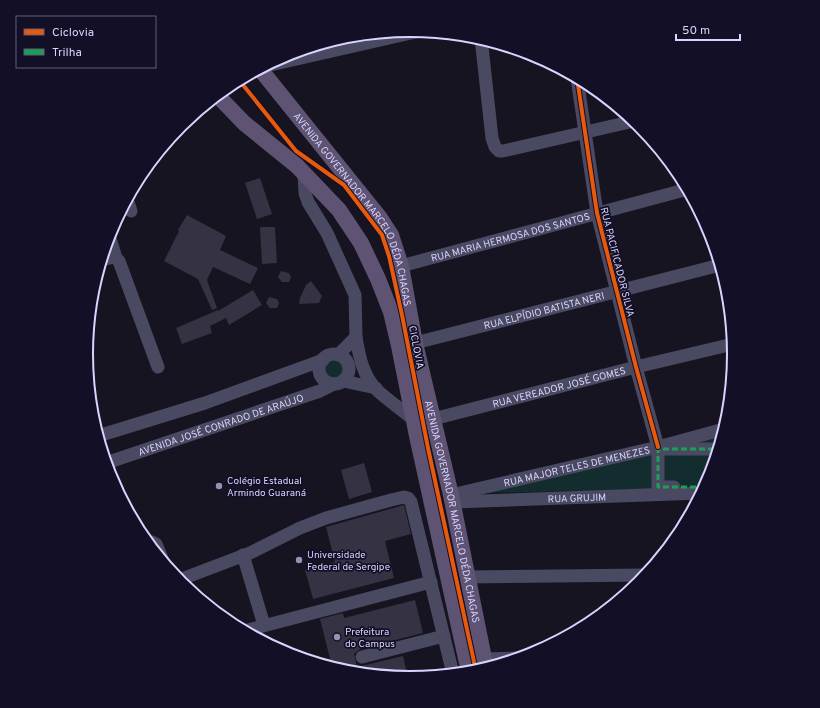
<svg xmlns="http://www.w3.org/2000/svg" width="820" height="708" viewBox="0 0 820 708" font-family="Overpass,sans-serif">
	<rect width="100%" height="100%" fill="#161421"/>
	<!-- green -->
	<g fill="#132c2d">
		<circle cx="335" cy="369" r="10"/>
		<path d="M 723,433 L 709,478 L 704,488 L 483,493 Z"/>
	</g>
	<!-- building -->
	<g fill="#343243">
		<path d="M 260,178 L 272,214 L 257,219 L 245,183 Z"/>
		<path d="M 187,215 L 226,236 L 220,250 L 258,268 L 250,284 L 213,267 L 207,280 L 217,308 L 212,310 L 198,279 L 164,261 L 179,231 L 178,230 Z"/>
		<path d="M 260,227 L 275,227 L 277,263 L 262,264 Z"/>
		<path d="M 281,271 L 289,273 L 291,277 L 289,282 L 282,282 L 278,277 Z"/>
		<path d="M 311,281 L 322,296 L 319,303 L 299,304 L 300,298 L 306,285 Z"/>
		<path d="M 253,290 L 262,305 L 229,325 L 226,318 L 210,326 L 212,333 L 182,344 L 176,328 L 218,310 L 218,311 Z"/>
		<path d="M 269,297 L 277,299 L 279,303 L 277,308 L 270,308 L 266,303 Z"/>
		<path d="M 364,463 L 372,492 L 349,499 L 341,470 Z"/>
		<path d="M 404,505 L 411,534 L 385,541 L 394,578 L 313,599 L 305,570 L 335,562 L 326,527 Z"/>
		<path d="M 415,600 L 423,633 L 360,649 L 354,654 L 357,667 L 403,656 L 408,678 L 347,672 L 332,667 L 320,619 L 343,613 L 344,618 Z"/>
	</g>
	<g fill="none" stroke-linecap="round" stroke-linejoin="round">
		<!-- minor -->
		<g stroke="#4a4962" stroke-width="13">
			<path d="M 481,38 L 492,138 L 495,147 L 499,151 L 503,151 L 634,121"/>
			<path d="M 266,66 L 420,31"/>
			<path d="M 577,78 L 597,213 L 636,367 L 658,447"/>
			<path d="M 304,174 L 305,193 L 308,202 L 327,233 L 355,295 L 356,337 L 338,355"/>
			<path d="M 127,199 L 131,211"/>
			<path d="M 109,235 L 116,258"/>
			<path d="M 101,260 L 114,257 L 119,261 L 158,367"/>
			<path id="s1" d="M 401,266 L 688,189"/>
			<path d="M 356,337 C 359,356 363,377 378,391 C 389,401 402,410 413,419"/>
			<path id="s2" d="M 415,343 L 720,265"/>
			<circle cx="334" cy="369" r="15"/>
			<path d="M 343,381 L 376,388"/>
			<path id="s3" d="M 433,419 L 636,367 L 733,344"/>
			<path d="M 98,436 L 205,403 L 323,360"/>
			<path id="s4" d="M 106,463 L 320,391 L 334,384"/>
			<path d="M 674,487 L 658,487 L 658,449 L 718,449"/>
			<path id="s5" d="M 451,495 L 658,447 L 724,429"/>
			<path id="s6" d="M 453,502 L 701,493"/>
			<path d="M 147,542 L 152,542 L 156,544 L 163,561"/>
			<path d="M 243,555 L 264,625"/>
			<path d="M 467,577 L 646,575"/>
			<path d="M 179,580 L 250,553 L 300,528 L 326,518 L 391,500 L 404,497 L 408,498 L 411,502 L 453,674"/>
			<path d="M 244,631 L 431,582"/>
			<path d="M 362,657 L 444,636"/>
			<path d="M 484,659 L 519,658"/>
		</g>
		<!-- major -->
		<g stroke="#5e5373" stroke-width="16">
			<path id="s7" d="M 260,69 L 380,218 L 391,235 L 401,266 L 415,343 L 451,495 L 486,668"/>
			<path d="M 217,95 L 244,123 L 297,166 L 339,210 L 361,243 L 378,279 L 391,312 L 399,346 L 417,436 L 469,672"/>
		</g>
		<!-- quiet -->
		<path stroke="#1a9f57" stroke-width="3" stroke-dasharray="6 3" stroke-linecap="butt" d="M 705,487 L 658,487 L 658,449 L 718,449"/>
		<defs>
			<g id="cycleway">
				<path d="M 577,78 L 597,213 L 636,367 L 658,447"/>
				<path d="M 239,80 L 296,151 L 344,185 L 382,235 L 389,256 L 402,315 L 428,448 L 476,671"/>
			</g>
		</defs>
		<!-- cycleway casing -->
		<use href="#cycleway" stroke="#130f26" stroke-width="6"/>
		<!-- cycleway -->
		<use href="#cycleway" stroke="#e8590c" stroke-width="4"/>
	</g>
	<!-- markers -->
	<g fill="#9591b1" stroke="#130f26" stroke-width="1.5">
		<circle cx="219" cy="486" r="4"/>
		<circle cx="299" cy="560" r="4"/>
		<circle cx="337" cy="637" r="4"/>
	</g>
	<g text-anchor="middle" stroke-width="3.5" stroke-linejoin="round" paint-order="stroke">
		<!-- street labels -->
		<g font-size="10" fill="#d9d4ff" stroke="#130f26">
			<text dy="4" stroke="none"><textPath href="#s7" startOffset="171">AVENIDA GOVERNADOR MARCELO DÉDA CHAGAS</textPath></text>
			<text dy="4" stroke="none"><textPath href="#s1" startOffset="113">RUA MARIA HERMOSA DOS SANTOS</textPath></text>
			<text transform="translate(618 262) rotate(76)" y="4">RUA PACIFICADOR SILVA</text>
			<text dy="4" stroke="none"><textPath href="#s2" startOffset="133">RUA ELPÍDIO BATISTA NERI</textPath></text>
			<text transform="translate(417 347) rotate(79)" y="4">CICLOVIA</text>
			<text dy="4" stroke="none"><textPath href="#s3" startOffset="130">RUA VEREADOR JOSÉ GOMES</textPath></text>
			<text dy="4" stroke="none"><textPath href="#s4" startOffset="121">AVENIDA JOSÉ CONRADO DE ARAÚJO</textPath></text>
			<text dy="4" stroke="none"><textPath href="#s5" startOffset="129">RUA MAJOR TELES DE MENEZES</textPath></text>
			<text dy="4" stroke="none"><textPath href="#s6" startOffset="124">RUA GRUJIM</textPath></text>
			<text dy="4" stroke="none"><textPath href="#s7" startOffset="495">AVENIDA GOVERNADOR MARCELO DÉDA CHAGAS</textPath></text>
		</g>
		<!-- poi labels -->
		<g font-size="10" fill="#d9d4ff" stroke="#130f26" text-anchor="start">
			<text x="227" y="484">Colégio Estadual<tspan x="227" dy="12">Armindo Guaraná</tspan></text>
			<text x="307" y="558">Universidade<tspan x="307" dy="12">Federal de Sergipe</tspan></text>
			<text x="345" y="635">Prefeitura<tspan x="345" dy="12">do Campus</tspan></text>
		</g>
	</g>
	<!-- crop -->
	<path d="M0 0H820V708H0ZM93 354a317 317 0 1 1 634 0a317 317 0 1 1-634 0Z" fill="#130f26" fill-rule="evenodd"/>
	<path fill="none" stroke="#d9d4ff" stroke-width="2" d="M93 354a317 317 0 1 1 634 0a317 317 0 1 1-634 0Z"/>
	<!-- legend -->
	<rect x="16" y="16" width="140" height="52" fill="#130f26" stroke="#625e7d"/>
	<rect x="24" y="29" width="20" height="6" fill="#e8590c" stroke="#625e7d"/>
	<text x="52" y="36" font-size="12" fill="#d9d4ff">Ciclovia</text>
	<rect x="24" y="49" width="20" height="6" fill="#1a9f57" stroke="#625e7d"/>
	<text x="52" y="56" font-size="12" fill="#d9d4ff">Trilha</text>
	<!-- scale -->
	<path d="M676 34v6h64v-6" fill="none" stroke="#d9d4ff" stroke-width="2"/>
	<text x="682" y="34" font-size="12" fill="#d9d4ff" stroke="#130f26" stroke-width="3" paint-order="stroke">50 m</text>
</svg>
